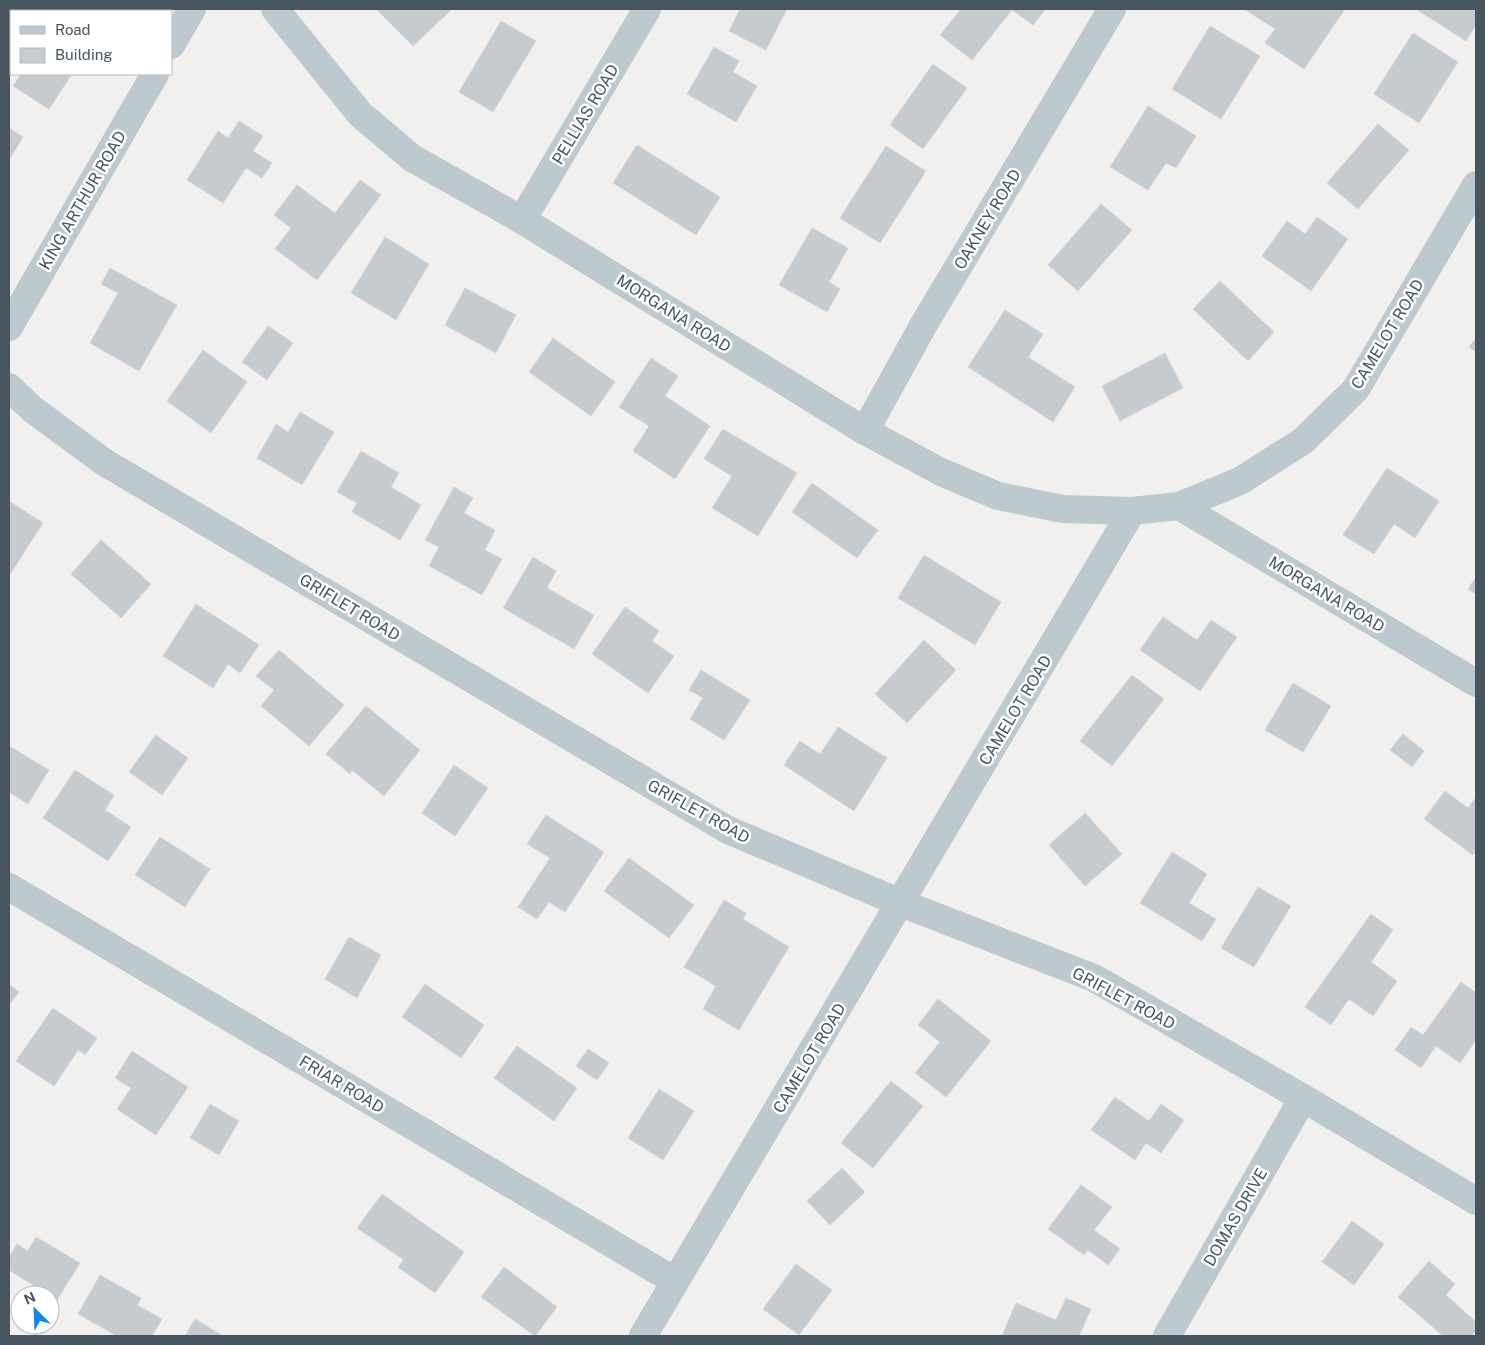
<svg xmlns="http://www.w3.org/2000/svg" width="1485" height="1345" viewBox="0 0 1485 1345" font-family="'Public Sans',sans-serif">
	<rect width="100%" height="100%" fill="#f2efef"/>
	<!-- building -->
	<g fill="#c6cbcf" stroke="#d3d6db">
		<path d="M 376,9 L 452,9 L 413,46 Z"/>
		<path d="M 740,9 L 787,9 L 766,50 L 729,31 Z"/>
		<path d="M 961,9 L 1046,9 L 1033,25 L 1012,10 L 972,60 L 940,35 Z"/>
		<path d="M 1244,9 L 1345,9 L 1304,69 L 1265,43 L 1275,29 Z"/>
		<path d="M 1416,9 L 1476,9 L 1476,25 L 1466,41 Z"/>
		<path d="M 501,21 L 536,41 L 493,112 L 459,92 Z"/>
		<path d="M 1210,26 L 1260,56 L 1221,119 L 1172,89 Z"/>
		<path d="M 1413,33 L 1458,62 L 1419,123 L 1374,94 Z"/>
		<path d="M 714,47 L 739,61 L 733,72 L 757,86 L 736,122 L 687,94 Z"/>
		<path d="M 933,64 L 967,88 L 923,149 L 890,125 Z"/>
		<path d="M 21,74 L 72,74 L 49,109 L 13,86 Z"/>
		<path d="M 1148,106 L 1196,136 L 1176,168 L 1166,163 L 1148,190 L 1110,167 Z"/>
		<path d="M 239,121 L 263,136 L 253,151 L 272,163 L 262,178 L 246,168 L 223,203 L 187,180 L 218,131 L 228,138 Z"/>
		<path d="M 1378,124 L 1409,150 L 1358,209 L 1327,183 Z"/>
		<path d="M 9,128 L 23,137 L 9,160 Z"/>
		<path d="M 637,145 L 720,197 L 696,235 L 613,183 Z"/>
		<path d="M 886,146 L 926,171 L 880,243 L 840,218 Z"/>
		<path d="M 360,180 L 381,195 L 317,280 L 275,249 L 291,228 L 274,215 L 297,185 L 335,213 Z"/>
		<path d="M 1101,204 L 1132,230 L 1078,291 L 1048,265 Z"/>
		<path d="M 1317,217 L 1348,239 L 1311,291 L 1262,256 L 1287,221 L 1305,234 Z"/>
		<path d="M 812,228 L 848,248 L 829,282 L 840,289 L 827,312 L 779,285 Z"/>
		<path d="M 385,237 L 429,264 L 396,320 L 351,293 Z"/>
		<path d="M 110,268 L 177,305 L 139,371 L 90,343 L 118,293 L 101,284 Z"/>
		<path d="M 1220,281 L 1274,332 L 1248,361 L 1193,309 Z"/>
		<path d="M 465,288 L 516,315 L 496,353 L 445,325 Z"/>
		<path d="M 1005,310 L 1043,334 L 1028,357 L 1075,387 L 1053,422 L 968,367 Z"/>
		<path d="M 268,326 L 293,343 L 267,380 L 242,362 Z"/>
		<path d="M 553,338 L 615,382 L 591,416 L 529,372 Z"/>
		<path d="M 1476,338 L 1476,352 L 1469,347 Z"/>
		<path d="M 203,350 L 247,382 L 211,433 L 167,401 Z"/>
		<path d="M 1165,353 L 1183,388 L 1120,421 L 1102,386 Z"/>
		<path d="M 651,358 L 678,376 L 665,396 L 710,426 L 675,479 L 633,451 L 649,426 L 619,407 Z"/>
		<path d="M 300,412 L 334,432 L 302,485 L 257,458 L 276,424 L 288,432 Z"/>
		<path d="M 723,429 L 797,473 L 758,536 L 712,508 L 732,476 L 704,459 Z"/>
		<path d="M 361,451 L 399,473 L 391,487 L 421,505 L 400,540 L 352,512 L 357,503 L 337,492 Z"/>
		<path d="M 1387,468 L 1439,501 L 1415,538 L 1394,524 L 1374,554 L 1343,535 Z"/>
		<path d="M 812,483 L 878,530 L 857,558 L 792,512 Z"/>
		<path d="M 454,487 L 473,498 L 464,513 L 495,530 L 485,550 L 502,559 L 482,595 L 429,566 L 439,547 L 425,540 Z"/>
		<path d="M 9,501 L 43,523 L 9,576 Z"/>
		<path d="M 101,540 L 151,584 L 121,618 L 71,574 Z"/>
		<path d="M 924,555 L 1001,602 L 975,645 L 898,598 Z"/>
		<path d="M 533,557 L 556,571 L 547,588 L 594,615 L 574,649 L 503,608 Z"/>
		<path d="M 1476,577 L 1476,594 L 1468,589 Z"/>
		<path d="M 196,604 L 259,645 L 240,673 L 228,664 L 213,688 L 163,656 Z"/>
		<path d="M 625,607 L 659,631 L 652,641 L 674,656 L 648,693 L 592,654 Z"/>
		<path d="M 1163,617 L 1197,640 L 1211,620 L 1237,637 L 1200,691 L 1140,650 Z"/>
		<path d="M 924,640 L 956,670 L 907,723 L 875,694 Z"/>
		<path d="M 279,650 L 344,705 L 309,746 L 261,706 L 274,690 L 256,676 Z"/>
		<path d="M 701,670 L 750,700 L 724,740 L 690,719 L 703,698 L 689,690 Z"/>
		<path d="M 1132,675 L 1164,699 L 1112,766 L 1080,741 Z"/>
		<path d="M 1293,683 L 1331,706 L 1303,752 L 1265,730 Z"/>
		<path d="M 366,706 L 420,750 L 384,796 L 352,770 L 350,774 L 326,754 Z"/>
		<path d="M 838,727 L 887,758 L 854,811 L 784,765 L 800,741 L 820,754 Z"/>
		<path d="M 1403,734 L 1424,751 L 1412,767 L 1390,750 Z"/>
		<path d="M 156,735 L 188,758 L 162,795 L 129,772 Z"/>
		<path d="M 9,746 L 49,770 L 28,804 L 9,792 Z"/>
		<path d="M 454,765 L 488,788 L 455,836 L 422,813 Z"/>
		<path d="M 75,770 L 114,795 L 105,810 L 131,827 L 108,861 L 43,818 Z"/>
		<path d="M 1445,791 L 1468,808 L 1476,797 L 1476,851 L 1473,855 L 1424,819 Z"/>
		<path d="M 1085,813 L 1122,854 L 1085,886 L 1049,845 Z"/>
		<path d="M 546,815 L 604,852 L 565,912 L 549,902 L 537,919 L 518,907 L 550,858 L 527,844 Z"/>
		<path d="M 160,837 L 210,869 L 185,907 L 135,875 Z"/>
		<path d="M 1172,852 L 1207,874 L 1189,903 L 1216,919 L 1202,941 L 1140,903 Z"/>
		<path d="M 629,858 L 694,905 L 669,938 L 604,891 Z"/>
		<path d="M 1258,887 L 1291,906 L 1254,967 L 1221,948 Z"/>
		<path d="M 724,900 L 746,913 L 743,919 L 789,947 L 739,1030 L 703,1009 L 716,986 L 684,967 Z"/>
		<path d="M 1371,914 L 1393,930 L 1371,962 L 1397,981 L 1373,1016 L 1349,999 L 1331,1025 L 1305,1007 Z"/>
		<path d="M 349,937 L 381,955 L 357,998 L 325,979 Z"/>
		<path d="M 1461,982 L 1476,993 L 1476,1040 L 1460,1063 L 1436,1046 L 1421,1068 L 1395,1050 L 1411,1027 L 1423,1035 Z"/>
		<path d="M 9,984 L 19,992 L 9,1005 Z"/>
		<path d="M 425,984 L 484,1025 L 461,1058 L 402,1017 Z"/>
		<path d="M 938,999 L 991,1041 L 946,1097 L 915,1073 L 940,1042 L 918,1025 Z"/>
		<path d="M 53,1008 L 97,1038 L 85,1055 L 78,1050 L 54,1086 L 16,1061 Z"/>
		<path d="M 517,1046 L 577,1088 L 554,1121 L 494,1078 Z"/>
		<path d="M 588,1049 L 609,1063 L 597,1080 L 576,1066 Z"/>
		<path d="M 132,1051 L 188,1087 L 156,1135 L 117,1109 L 131,1088 L 115,1078 Z"/>
		<path d="M 891,1081 L 923,1106 L 873,1168 L 841,1143 Z"/>
		<path d="M 659,1089 L 694,1111 L 663,1160 L 628,1138 Z"/>
		<path d="M 1115,1097 L 1149,1121 L 1161,1104 L 1184,1120 L 1161,1153 L 1146,1143 L 1135,1160 L 1091,1130 Z"/>
		<path d="M 210,1104 L 239,1121 L 219,1155 L 190,1138 Z"/>
		<path d="M 842,1168 L 865,1192 L 830,1225 L 807,1201 Z"/>
		<path d="M 1081,1185 L 1112,1207 L 1094,1230 L 1120,1249 L 1108,1265 L 1088,1250 L 1084,1255 L 1048,1229 Z"/>
		<path d="M 382,1194 L 464,1252 L 435,1293 L 398,1267 L 404,1260 L 357,1228 Z"/>
		<path d="M 1352,1221 L 1384,1244 L 1354,1285 L 1322,1262 Z"/>
		<path d="M 36,1237 L 80,1263 L 57,1300 L 9,1270 L 9,1257 L 17,1244 L 28,1251 Z"/>
		<path d="M 1429,1261 L 1455,1284 L 1446,1295 L 1476,1322 L 1476,1331 L 1471,1336 L 1443,1336 L 1398,1297 Z"/>
		<path d="M 796,1264 L 832,1290 L 799,1335 L 763,1309 Z"/>
		<path d="M 504,1267 L 557,1307 L 535,1336 L 481,1297 Z"/>
		<path d="M 100,1275 L 141,1298 L 137,1305 L 162,1319 L 152,1336 L 117,1336 L 78,1314 Z"/>
		<path d="M 1066,1298 L 1091,1309 L 1079,1336 L 1002,1336 L 1016,1303 L 1056,1320 Z"/>
		<path d="M 195,1319 L 223,1336 L 185,1336 Z"/>
	</g>
	<g fill="none" stroke-linecap="round" stroke-linejoin="round">
		<!-- street -->
		<g stroke="#bcc9cf" stroke-width="28">
			<path d="M 275,9 L 360,114 L 412,158 L 522,220 L 865,431 L 941,472 L 998,496 L 1063,509 L 1132,511"/>
			<path d="M 171,45 L 192,9"/>
			<path d="M 522,220 L 647,9"/>
			<path d="M 9,327 L 155,74"/>
			<path d="M 9,387 L 32,409 L 104,462 L 728,830 L 901,903 L 1094,978 L 1303,1098 L 1476,1201"/>
			<path d="M 865,431 L 924,324 L 1112,9"/>
			<path d="M 1179,506 L 1476,683"/>
			<path d="M 9,887 L 675,1281"/>
			<path d="M 643,1336 L 1132,511 L 1179,506 L 1240,481 L 1303,441 L 1356,389 L 1476,185"/>
			<path d="M 1167,1336 L 1303,1098"/>
		</g>
	</g>
	<g text-anchor="middle" stroke-width="5" stroke-linejoin="round" paint-order="stroke">
		<!-- street labels -->
		<g font-size="16" fill="#46555e" stroke="#fff">
			<text transform="translate(585 114) rotate(-59)" y="6">PELLIAS ROAD</text>
			<text transform="translate(82 200) rotate(-60)" y="6">KING ARTHUR ROAD</text>
			<text transform="translate(987 219) rotate(-59)" y="6">OAKNEY ROAD</text>
			<text transform="translate(674 313) rotate(32)" y="6">MORGANA ROAD</text>
			<text transform="translate(1387 334) rotate(-59)" y="6">CAMELOT ROAD</text>
			<text transform="translate(1327 594) rotate(31)" y="6">MORGANA ROAD</text>
			<text transform="translate(350 607) rotate(31)" y="6">GRIFLET ROAD</text>
			<text transform="translate(1015 710) rotate(-59)" y="6">CAMELOT ROAD</text>
			<text transform="translate(699 811) rotate(29)" y="6">GRIFLET ROAD</text>
			<text transform="translate(1124 998) rotate(28)" y="6">GRIFLET ROAD</text>
			<text transform="translate(809 1058) rotate(-59)" y="6">CAMELOT ROAD</text>
			<text transform="translate(342 1084) rotate(31)" y="6">FRIAR ROAD</text>
			<text transform="translate(1235 1217) rotate(-60)" y="6">DOMAS DRIVE</text>
		</g>
	</g>
	<!-- border -->
	<rect width="1485" height="1345" fill="none" stroke="#46555e" stroke-width="20"/>
	<!-- legend -->
	<rect x="10" y="10" width="162" height="65" fill="#ffffff" stroke="#b5bbbf"/>
	<rect x="20" y="26" width="25" height="8" fill="#bcc9cf" stroke="#b5bbbf"/>
	<text x="55" y="35" font-size="15" fill="#46555e">Road</text>
	<rect x="20" y="48" width="25" height="15" fill="#c6cbcf" stroke="#b5bbbf"/>
	<text x="55" y="60" font-size="15" fill="#46555e">Building</text>
	<!-- north arrow -->
	<g transform="translate(35 1310) rotate(336)"><circle r="24" fill="#ffffff" stroke="#b5bbbf"/>
	<path d="M0-4L9 19L0 12L-9 19Z" fill="#0c89ef"/>
	<text y="-8" font-size="14" font-weight="bold" text-anchor="middle" fill="#46555e">N</text>
	</g>
</svg>
